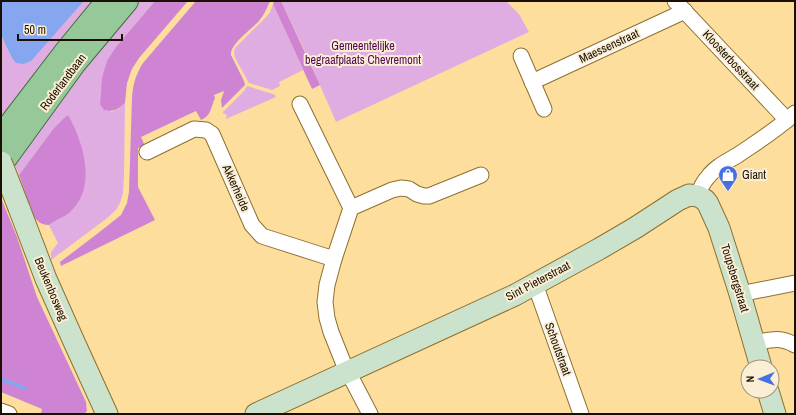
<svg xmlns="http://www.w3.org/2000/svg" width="796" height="415" viewBox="0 0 796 415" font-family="'Archivo Narrow',sans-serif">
	<rect width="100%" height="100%" fill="#fdde9c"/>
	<!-- green -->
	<g fill="#e0ade2">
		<path d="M 84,1 L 97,1 L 1,125 L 1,35 L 12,58 L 24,64 L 31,60 Z"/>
		<path d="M 135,1 L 155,1 L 116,47 L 111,112 L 118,109 L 125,103 L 124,176 L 123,193 L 120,203 L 116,210 L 106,219 L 51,260 L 51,252 L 58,243 L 49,225 L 53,221 L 59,218 L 69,115 L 64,118 L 54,128 L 19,175 L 14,162 Z"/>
		<path d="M 281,1 L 499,1 L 500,2 L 502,1 L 506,1 L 519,14 L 529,32 L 336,122 L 309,60 Z"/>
		<path d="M 273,4 L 303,70 L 279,82 L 280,86 L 272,90 L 249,83 L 235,58 L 234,52 L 235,48 L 267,16 L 270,12 Z"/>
		<path d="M 247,86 L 273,94 L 274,94 L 276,97 L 226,119 L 227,115 L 223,113 L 223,112 L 244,91 Z"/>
	</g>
	<!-- forest -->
	<g fill="#cf84d3">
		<path d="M 155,1 L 188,1 L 139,58 L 132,69 L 127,83 L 125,103 C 117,110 114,112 104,110 L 100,104 L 101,93 L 102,78 L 107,61 L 116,47 Z"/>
		<path d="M 196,1 L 270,1 C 267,8 264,15 259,21 C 252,29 230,44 231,55 L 244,81 L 245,85 L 222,108 L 221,100 L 224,91 L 214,95 L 215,98 C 211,107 211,116 201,120 L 196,111 L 141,137 L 145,146 L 138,148 L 138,187 L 155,220 L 61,266 L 60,262 L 97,234 L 121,215 L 127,203 L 129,192 L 132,97 C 133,84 136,74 143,63 Z"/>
		<path d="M 274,1 L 281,1 L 320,85 L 312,89 L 273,4 Z"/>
		<path d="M 68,115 C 83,141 97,186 72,210 C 66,217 56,219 49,225 C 42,225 38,222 34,217 L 19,175 L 54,128 L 64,118 Z"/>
		<path d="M 1,198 L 17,237 L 37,297 L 86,402 L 87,411 L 84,414 L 41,414 L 42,409 L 1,392 Z"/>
	</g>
	<!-- water -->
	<path fill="#86a6ef" d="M 1,1 L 84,1 L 31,61 L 24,64 L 16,63 L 12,58 L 1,35 Z"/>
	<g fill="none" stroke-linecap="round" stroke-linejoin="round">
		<!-- stream -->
		<path stroke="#86a6ef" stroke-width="4" d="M 1,379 L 25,388"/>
		<defs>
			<g id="street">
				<path d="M 675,1 L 787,120"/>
				<path d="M 521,56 L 544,109"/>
				<path d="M 532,82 L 685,11"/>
				<path d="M 300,104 L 351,208 L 334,259 L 327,285 L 325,302 L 327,318 L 331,332 L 343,362 L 370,414"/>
				<path d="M 147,152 L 194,129 L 206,130 L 212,134 L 252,225 L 262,236 L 334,259"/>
				<path d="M 698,196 C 700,189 703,182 708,177 C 715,167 728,161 738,155 C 757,142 778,129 795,113"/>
				<path d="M 351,208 L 392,190 L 401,188 L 409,189 L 417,194 L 424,196 L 429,196 L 481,175"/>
				<path d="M 535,284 L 581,414"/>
				<path d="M 740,294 L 795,283"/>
				<path d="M 754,343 C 771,340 779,336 795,345"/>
				<path d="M 1,411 L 9,414"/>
			</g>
			<g id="secondary">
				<path d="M 19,208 L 46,279 L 75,344 L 107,414"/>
				<path d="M 768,391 L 775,414"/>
				<path d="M 256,414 L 515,295 L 599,249 L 635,228 L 678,200 L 689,195 L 698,196 L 705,200 L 708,204 L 719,228 L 740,294 L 761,367"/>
			</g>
			<g id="primary">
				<path d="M 1,136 L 66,51 L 107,1"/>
				<path d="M 1,165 L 75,63 L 127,1"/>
			</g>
		</defs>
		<!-- street casing -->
		<use href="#street" stroke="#8d702f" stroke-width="17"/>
		<!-- secondary casing -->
		<use href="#secondary" stroke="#8d702f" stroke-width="23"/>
		<!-- primary casing -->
		<use href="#primary" stroke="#3e6f39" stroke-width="24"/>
		<!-- street -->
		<use href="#street" stroke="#fff" stroke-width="15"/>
		<!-- secondary -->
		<use href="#secondary" stroke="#cbe3cd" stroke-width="21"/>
		<!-- primary -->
		<use href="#primary" stroke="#97c89a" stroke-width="22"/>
		<defs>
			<path id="secondary-bridge" d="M 1,162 L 19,208"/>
		</defs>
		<!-- secondary-bridge casing -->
		<use href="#secondary-bridge" stroke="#8d702f" stroke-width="23" stroke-linecap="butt"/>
		<!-- secondary-bridge -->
		<use href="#secondary-bridge" stroke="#cbe3cd" stroke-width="21"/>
	</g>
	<!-- icons -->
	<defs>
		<symbol id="shop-pin" viewBox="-11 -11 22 30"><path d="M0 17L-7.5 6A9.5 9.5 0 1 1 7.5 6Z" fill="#4470e2" stroke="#faeed4"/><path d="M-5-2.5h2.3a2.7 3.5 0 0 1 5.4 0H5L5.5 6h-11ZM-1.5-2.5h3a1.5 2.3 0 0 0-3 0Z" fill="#fff"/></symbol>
	</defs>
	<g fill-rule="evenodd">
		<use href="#shop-pin" x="717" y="164" width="22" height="30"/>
	</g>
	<g text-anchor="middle" stroke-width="4" stroke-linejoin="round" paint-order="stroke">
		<!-- park labels -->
		<g font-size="12" fill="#4e0553" stroke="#faeed4">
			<text x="363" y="50">Gemeentelijke<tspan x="363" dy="14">begraafplaats Chevremont</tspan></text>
		</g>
		<!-- street labels -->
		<g font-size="12" fill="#1a0f00" stroke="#faeed4">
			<text transform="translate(609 46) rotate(-25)" y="4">Maessenstraat</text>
			<text transform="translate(731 60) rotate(47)" y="4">Kloosterbosstraat</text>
			<text transform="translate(63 82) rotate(-53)" y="4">Roderlandbaan</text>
			<text transform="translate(236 188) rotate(66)" y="4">Akkerheide</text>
			<text transform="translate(735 278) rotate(73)" y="4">Toupsbergstraat</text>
			<text transform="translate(538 281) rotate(-28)" y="4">Sint Pieterstraat</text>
			<text transform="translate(51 289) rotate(67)" y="4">Beukenbosweg</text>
			<text transform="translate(558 349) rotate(70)" y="4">Schoutstraat</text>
		</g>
		<!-- poi labels -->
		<g font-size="12" fill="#1a0f00" stroke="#faeed4" text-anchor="start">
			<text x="742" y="179">Giant</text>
		</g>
	</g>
	<!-- border -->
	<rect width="796" height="415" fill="none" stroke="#1a0f00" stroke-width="4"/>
	<!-- north arrow -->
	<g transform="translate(760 379) rotate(269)"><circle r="19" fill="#faeed4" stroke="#a0957f"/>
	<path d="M0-3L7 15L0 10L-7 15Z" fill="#4470e2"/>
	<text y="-6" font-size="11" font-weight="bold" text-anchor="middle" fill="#1a0f00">N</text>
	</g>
	<!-- scale -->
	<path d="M18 34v6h104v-6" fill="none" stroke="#1a0f00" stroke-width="2"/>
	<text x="24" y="34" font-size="12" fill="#1a0f00" stroke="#faeed4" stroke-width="3" paint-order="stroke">50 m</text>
</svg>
